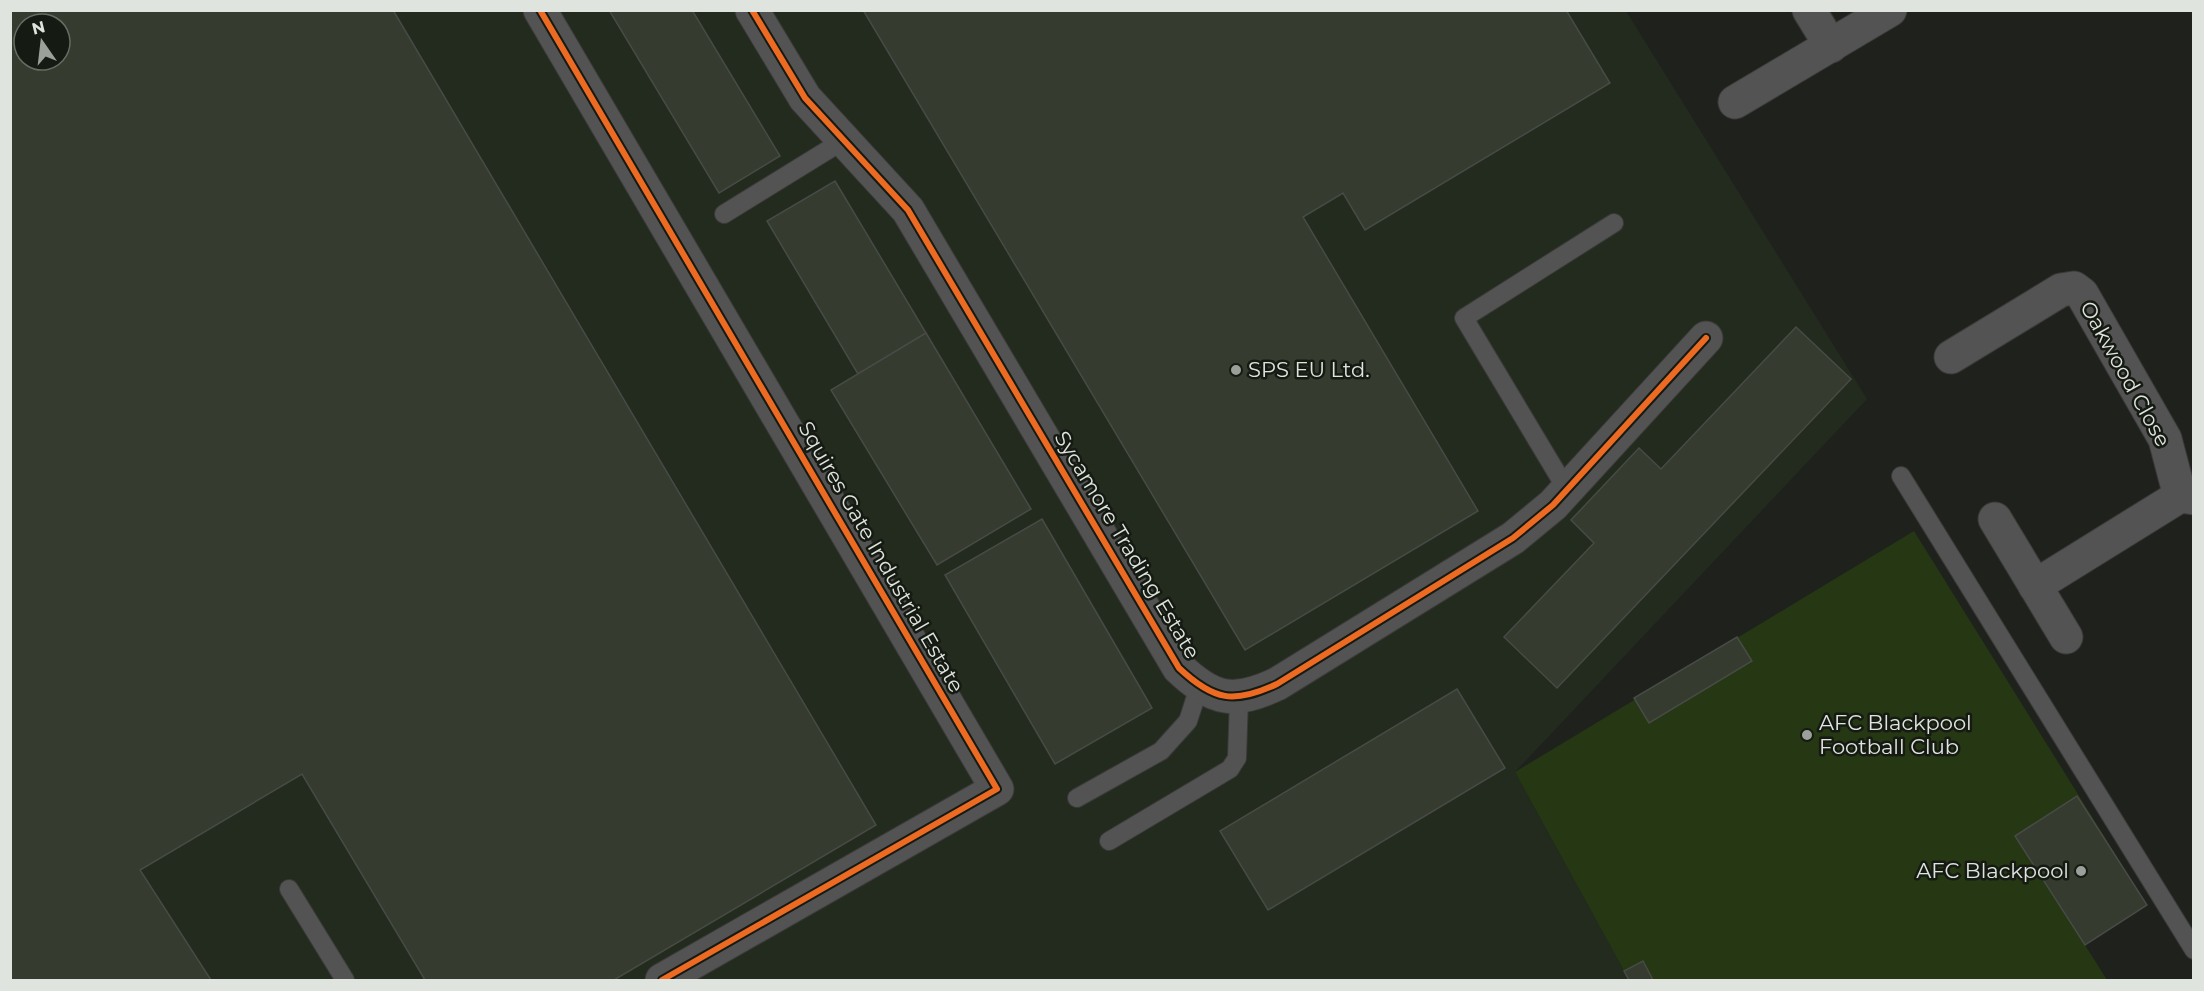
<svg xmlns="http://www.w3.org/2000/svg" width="2204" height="991" viewBox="0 0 2204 991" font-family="Montserrat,sans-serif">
	<rect width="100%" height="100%" fill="#1f211d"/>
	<!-- built -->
	<path fill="#232b1e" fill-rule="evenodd" d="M 10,11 L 1626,11 L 1867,399 L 1515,772 L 1629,980 L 11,980 ZM 24,24 L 60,24 L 60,60 L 24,60 Z"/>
	<!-- green -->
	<path fill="#263714" d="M 1914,531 L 2147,905 L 2085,945 L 2107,980 L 1629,980 L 1515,772 Z"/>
	<!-- building -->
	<g fill="#353b2e" stroke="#484a46" stroke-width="1.5" fill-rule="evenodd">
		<path d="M 10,10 L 393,10 L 876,825 L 614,980 L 425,980 L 302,774 L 140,870 L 211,980 L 10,980 ZM 24,24 L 60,24 L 60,60 L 24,60 Z"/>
		<path d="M 609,10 L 692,10 L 780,156 L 719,193 Z"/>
		<path d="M 863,10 L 1566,10 L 1610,83 L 1365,230 L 1343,193 L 1303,217 L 1478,511 L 1245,650 Z"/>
		<path d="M 835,181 L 926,333 L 858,374 L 767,221 Z"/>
		<path d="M 1796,327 L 1851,379 L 1557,688 L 1504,637 L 1594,543 L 1571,520 L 1639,448 L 1661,469 Z"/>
		<path d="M 926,333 L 1031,509 L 937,565 L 831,390 Z"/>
		<path d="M 1042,519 L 1152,708 L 1055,764 L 945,575 Z"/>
		<path d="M 1737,637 L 1752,661 L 1649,723 L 1634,698 Z"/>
		<path d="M 1457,689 L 1505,768 L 1268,910 L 1220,831 Z"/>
		<path d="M 2077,796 L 2147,905 L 2085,945 L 2015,836 Z"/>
		<path d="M 1643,961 L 1653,980 L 1629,980 L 1624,971 Z"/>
	</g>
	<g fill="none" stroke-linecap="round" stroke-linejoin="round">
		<defs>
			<g id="lane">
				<path d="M 724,214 L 844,140"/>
				<path d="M 1901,476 L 2194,950"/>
				<path d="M 1567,490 L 1464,318 L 1614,223"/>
				<path d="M 1077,798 L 1161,751 L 1188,721 L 1199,687"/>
				<path d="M 1109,841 L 1230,769 L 1237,758 L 1239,697"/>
				<path d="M 289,889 L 345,980"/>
			</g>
			<g id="street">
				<path d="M 540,10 L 997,789 L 662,980"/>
				<path d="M 752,10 L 805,98 L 908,210 L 1179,668 C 1214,701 1234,704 1277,684 L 1513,538 L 1553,505 L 1706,338"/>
				<path d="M 1809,10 L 1831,46"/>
				<path d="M 1735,102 L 1890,10"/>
				<path d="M 1951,357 L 2061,290 L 2074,288 L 2082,294 L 2165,439 L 2180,496 L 2194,498"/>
				<path d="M 1995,519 L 2066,637"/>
				<path d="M 2035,586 L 2180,496"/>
			</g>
		</defs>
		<!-- lane casing -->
		<use href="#lane" stroke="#3a3b39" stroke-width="20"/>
		<!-- street casing -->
		<use href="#street" stroke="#3a3b39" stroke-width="35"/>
		<!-- lane -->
		<use href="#lane" stroke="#535354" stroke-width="18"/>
		<!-- street -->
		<use href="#street" stroke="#535354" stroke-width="33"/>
		<defs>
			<g id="cycleway">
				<path d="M 540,10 L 997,789 L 662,980"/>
				<path d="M 752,10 L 805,98 L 908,210 L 1179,668 C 1214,701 1234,704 1277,684 L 1513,538 L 1553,505 L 1706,338"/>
			</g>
		</defs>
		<!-- cycleway casing -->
		<use href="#cycleway" stroke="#151a12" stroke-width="10"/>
		<!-- cycleway -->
		<use href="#cycleway" stroke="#ed6a23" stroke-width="6"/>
	</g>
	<!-- markers -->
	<g fill="#9ca09a" stroke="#151a12" stroke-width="2">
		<circle cx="1236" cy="370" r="6"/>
		<circle cx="1807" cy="735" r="6"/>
		<circle cx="2081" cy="871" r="6"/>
	</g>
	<g text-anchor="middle" stroke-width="5" stroke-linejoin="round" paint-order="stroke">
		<!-- poi labels -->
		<g font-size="21" fill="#e0e4de" stroke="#151a12" text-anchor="start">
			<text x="1248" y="377">SPS EU Ltd.</text>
			<text x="1819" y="730">AFC Blackpool<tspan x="1819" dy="24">Football Club</tspan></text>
			<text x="2069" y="878" text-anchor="end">AFC Blackpool</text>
		</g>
		<!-- street labels -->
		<g font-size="21" fill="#e0e4de" stroke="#151a12">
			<text transform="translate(2125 374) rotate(61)" y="7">Oakwood Close</text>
			<text transform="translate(1127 545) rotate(59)" y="7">Sycamore Trading Estate</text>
			<text transform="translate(881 557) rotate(60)" y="7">Squires Gate Industrial Estate</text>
		</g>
	</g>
	<!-- border -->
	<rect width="2204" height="991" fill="none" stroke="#e0e4de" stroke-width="24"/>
	<!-- north arrow -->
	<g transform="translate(42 42) rotate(346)"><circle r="28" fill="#151a12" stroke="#666b64" stroke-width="1.5"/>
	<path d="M0-4.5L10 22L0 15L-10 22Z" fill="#9ca09a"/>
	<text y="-9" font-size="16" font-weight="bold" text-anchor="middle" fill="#e0e4de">N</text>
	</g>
</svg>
